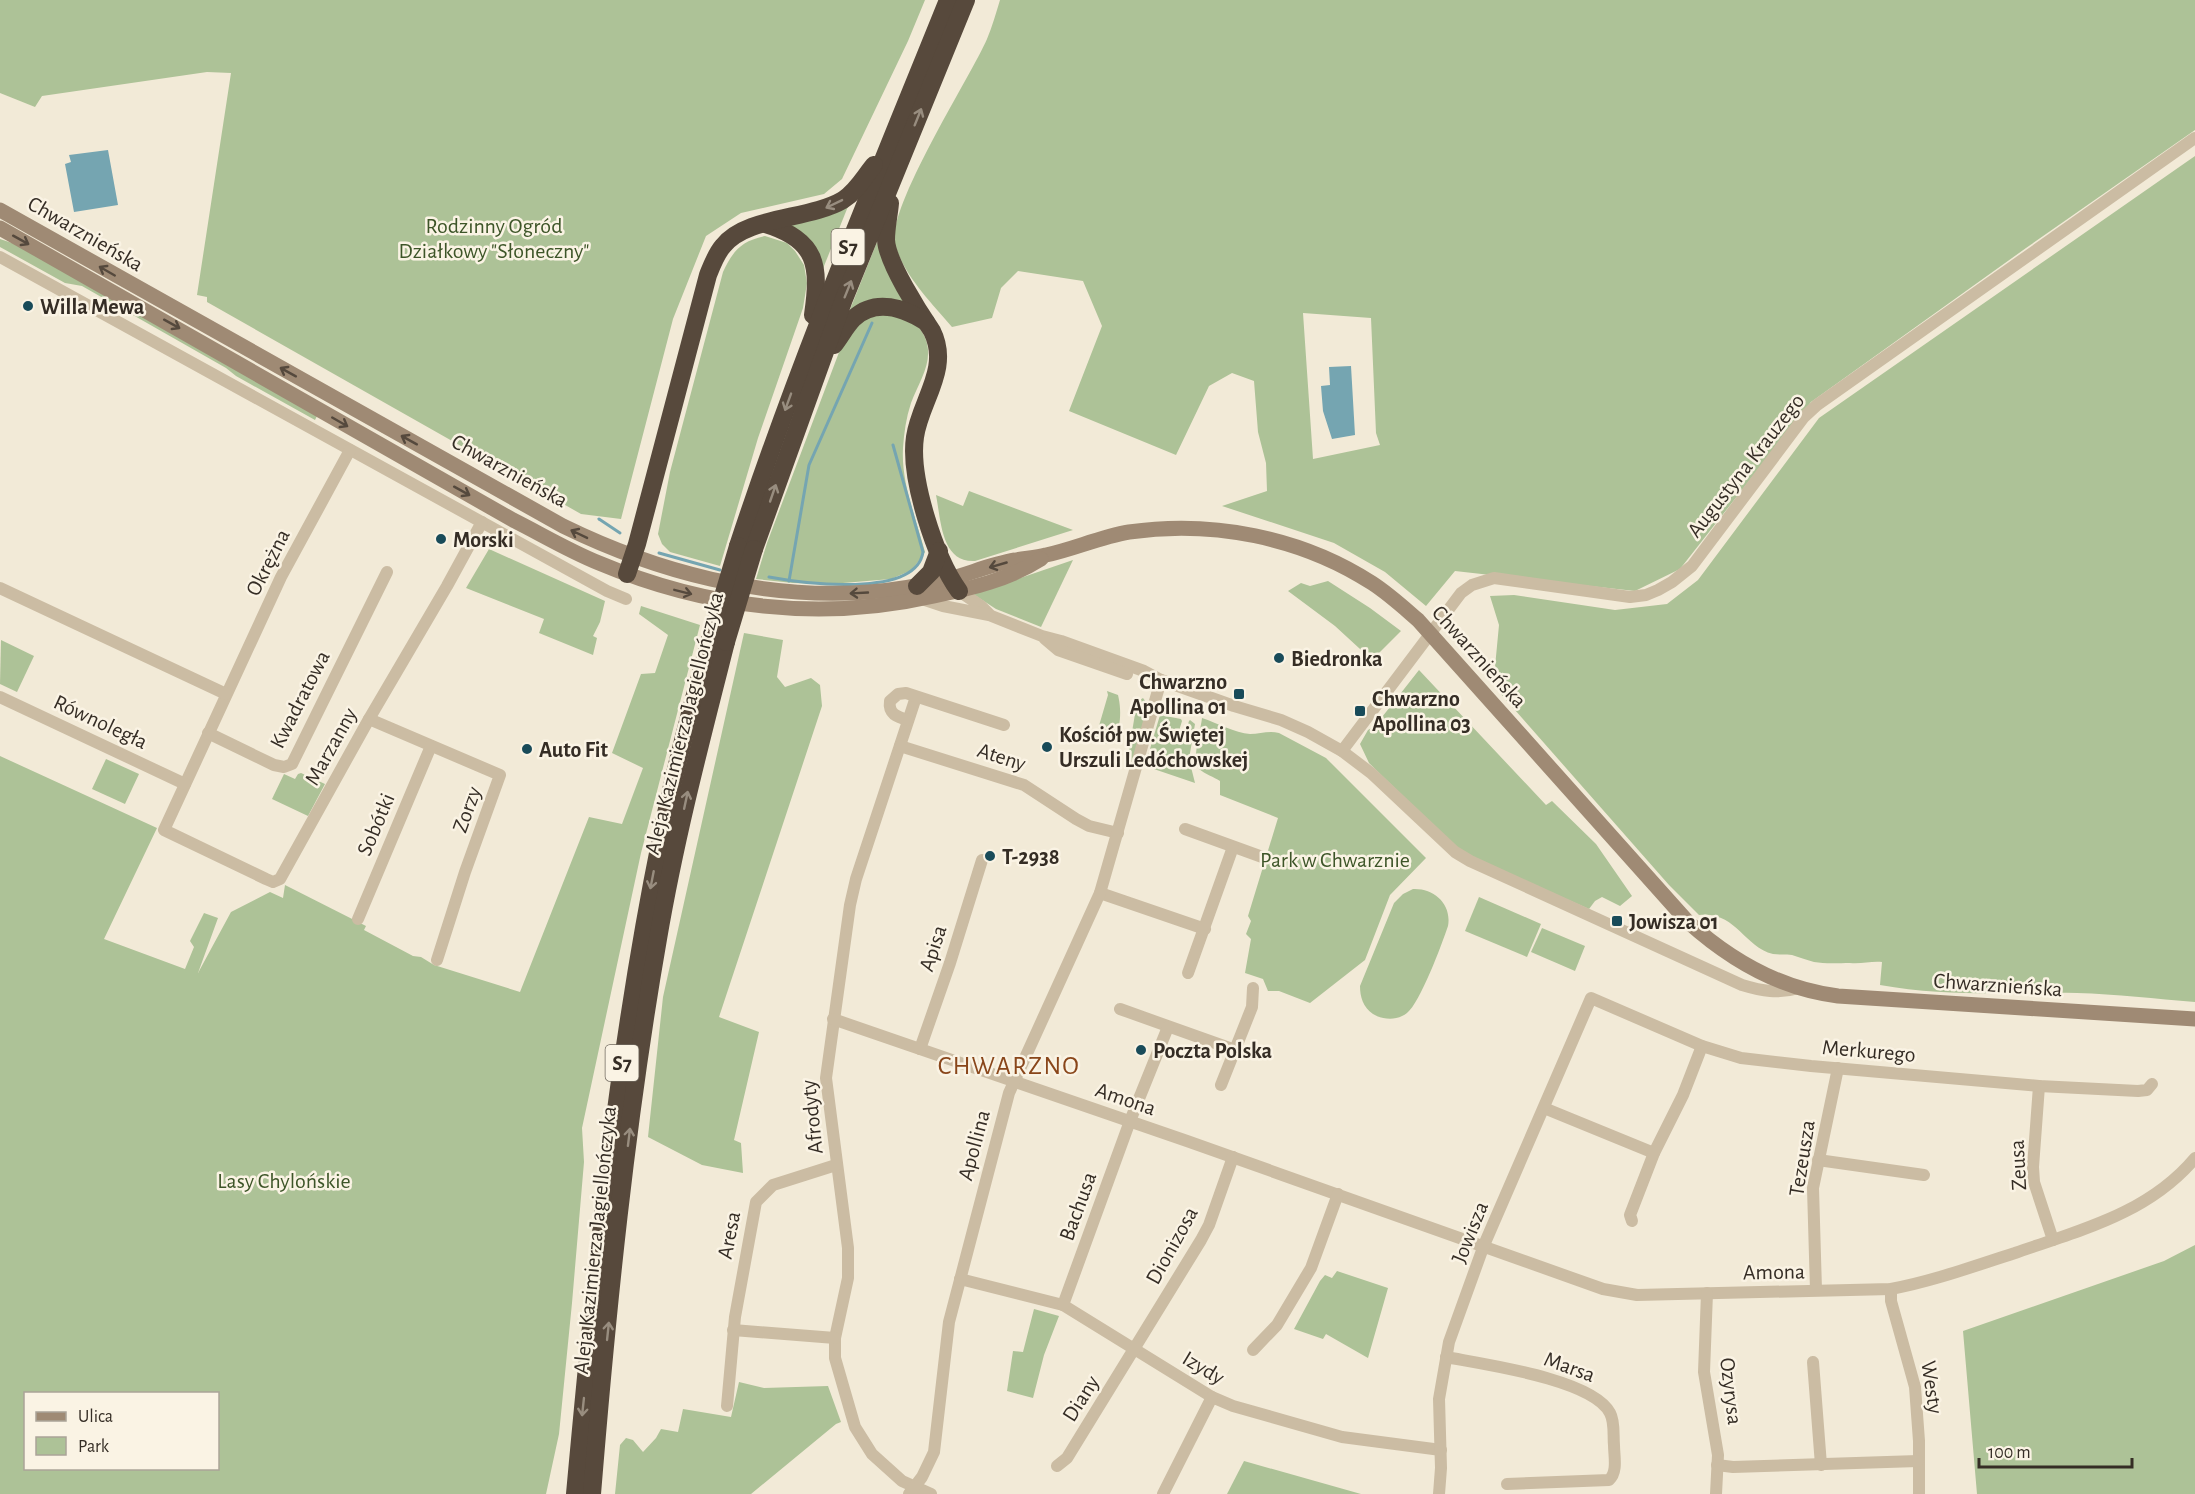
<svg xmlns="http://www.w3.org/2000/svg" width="2195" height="1494" viewBox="0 0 2195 1494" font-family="'Alegreya Sans',sans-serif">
	<rect width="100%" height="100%" fill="#f2ead7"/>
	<!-- green -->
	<g fill="#adc297" fill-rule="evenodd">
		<path d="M 0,0 L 925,0 L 908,41 L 842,179 L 824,194 L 741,213 L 706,236 L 673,319 L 621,519 L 581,514 L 207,302 L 207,297 L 197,295 L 231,73 L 207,72 L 42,96 L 35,107 L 0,93 Z"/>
		<path d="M 1000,0 L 2195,0 L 2195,130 L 2026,248 L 1811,402 L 1680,569 L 1635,591 L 1455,571 L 1426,606 L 1385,572 L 1334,543 L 1222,506 L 1267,491 L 1266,463 L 1258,432 L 1254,381 L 1232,373 L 1209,386 L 1176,455 L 1069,411 L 1102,326 L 1083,281 L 1018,271 L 1001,288 L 992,318 L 952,327 C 931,302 905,277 895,245 C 885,210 970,78 987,39 C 992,27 996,13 1000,0 ZM 1303,313 L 1371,318 L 1376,433 L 1380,445 L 1313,459 Z"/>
		<path d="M 2195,156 L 2195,1002 C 2156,999 2116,994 2077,993 C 2011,992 1945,997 1880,985 L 1882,962 C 1871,961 1862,964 1850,963 C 1839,963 1825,964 1814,962 C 1806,960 1799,957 1792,955 C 1786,954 1779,955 1773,954 C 1743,946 1736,911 1699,915 L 1669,885 L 1500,693 L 1495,667 L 1499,625 L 1490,596 L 1514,595 L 1615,610 L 1667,604 L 1698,580 L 1819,418 Z"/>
		<path d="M 849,204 L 822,271 L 787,223 Z"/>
		<path d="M 765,236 L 787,243 L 795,251 L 804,265 L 807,283 L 803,308 L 758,438 L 720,566 L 670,552 L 662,544 L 658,534 L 670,472 L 723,272 C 733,251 741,241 765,236 Z"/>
		<path d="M 0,239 L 18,245 L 317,416 L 315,420 L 236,376 L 226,368 L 82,286 L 65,283 L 0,247 Z"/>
		<path d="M 877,242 L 885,267 L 912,308 L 849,312 Z"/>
		<path d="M 898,313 C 905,318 915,323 920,329 C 939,355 920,379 911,403 C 906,418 904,433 903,448 C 901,483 916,519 925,552 L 912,570 L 891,579 L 831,584 L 793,583 L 756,579 L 767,543 L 841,347 L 863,318 Z"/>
		<path d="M 969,491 L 1073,530 L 975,561 C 941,563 941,520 936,495 L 963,506 Z"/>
		<path d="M 489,549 L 605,601 L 600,622 L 593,636 L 597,638 L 593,655 L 539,633 L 544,619 L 466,588 Z"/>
		<path d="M 1073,560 L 1041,627 L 996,609 L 973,594 Z"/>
		<path d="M 1328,581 L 1370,608 L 1401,631 L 1372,660 L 1335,626 L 1288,591 L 1301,583 L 1310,586 Z"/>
		<path d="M 641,606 L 700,625 L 641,853 L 582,1128 L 584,1162 L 572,1303 L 559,1434 L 546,1494 L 0,1494 L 0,756 L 157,828 L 104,939 L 185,969 L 194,947 L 190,941 L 204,913 L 218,918 L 198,973 L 231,912 L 270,892 L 283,898 L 285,885 L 366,926 L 364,930 L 413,956 L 421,957 L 434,965 L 520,992 L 589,817 L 622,824 L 643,768 L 612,753 L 641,674 L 655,673 L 668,635 L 639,614 ZM 26,1394 L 218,1394 L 218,1468 L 26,1468 Z"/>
		<path d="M 744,633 L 783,640 L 777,677 L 785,687 L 811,678 L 820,685 L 822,706 L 719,1017 L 759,1032 L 734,1140 L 741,1143 L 743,1173 L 702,1165 L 648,1137 L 663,997 Z"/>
		<path d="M 1,640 L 34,656 L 17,692 L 0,684 Z"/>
		<path d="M 1419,670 L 1546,805 L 1552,801 L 1596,844 L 1632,896 L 1620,906 L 1602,897 L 1595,901 L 1589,909 L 1473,858 L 1452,844 L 1369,763 L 1360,744 L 1368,730 L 1375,726 Z"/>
		<path d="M 1107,691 L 1118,695 C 1122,711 1122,739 1105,744 L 1098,742 L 1096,736 L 1108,695 Z"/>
		<path d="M 1143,698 L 1148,705 L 1131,767 L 1126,768 L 1137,702 Z"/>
		<path d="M 1160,715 L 1181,719 L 1182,721 L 1178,734 L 1172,733 L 1169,740 L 1181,745 L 1189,721 L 1190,720 L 1195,724 L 1189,759 L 1195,783 L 1145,766 Z"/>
		<path d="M 1202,718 C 1217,723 1235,733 1250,734 C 1260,734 1269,730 1279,733 L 1326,758 L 1426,858 L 1390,895 L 1365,960 L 1310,1003 L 1279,991 L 1268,991 L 1263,979 L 1245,973 L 1251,939 L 1246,934 L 1251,921 L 1248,916 L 1278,818 L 1220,795 L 1220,781 C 1214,777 1205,774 1199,769 C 1191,761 1201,729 1202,718 Z"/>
		<path d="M 106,759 L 139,774 L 125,804 L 92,789 Z"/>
		<path d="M 301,773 L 325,784 L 308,816 L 272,799 L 284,774 L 295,779 L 298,774 Z"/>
		<path d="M 1413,889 C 1434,888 1452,904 1448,926 C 1442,944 1420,1003 1407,1013 C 1397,1021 1383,1020 1373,1014 C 1363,1007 1360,997 1360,986 L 1394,903 L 1403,894 Z"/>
		<path d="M 1479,897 L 1541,924 L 1527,957 L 1465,931 Z"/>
		<path d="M 1542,928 L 1585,946 L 1575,971 L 1531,952 Z"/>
		<path d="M 2195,1245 L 2195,1494 L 1977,1494 L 1963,1331 L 2164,1261 Z"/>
		<path d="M 1337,1271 L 1388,1288 L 1368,1358 L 1326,1334 L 1323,1339 L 1294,1329 L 1320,1281 L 1325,1275 L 1332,1278 Z"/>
		<path d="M 1034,1309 L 1059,1316 L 1044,1355 L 1033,1398 L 1007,1391 L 1013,1351 L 1023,1352 Z"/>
		<path d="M 739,1382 L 764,1388 L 828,1386 L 841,1422 L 836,1424 L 751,1494 L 615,1494 L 620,1445 L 626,1438 L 633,1440 L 643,1452 L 656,1438 L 661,1429 L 678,1432 L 683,1409 L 731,1417 Z"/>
		<path d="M 1244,1461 L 1361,1494 L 1227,1494 Z"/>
	</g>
	<!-- water -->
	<g fill="#75a5b1">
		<path d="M 108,150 L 118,205 L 74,212 L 65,164 L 71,162 L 69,155 Z"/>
		<path d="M 1351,366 L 1355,435 L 1332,439 L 1323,411 L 1321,386 L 1330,385 L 1329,367 Z"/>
	</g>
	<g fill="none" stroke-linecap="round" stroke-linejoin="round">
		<!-- stream -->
		<g stroke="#75a5b1" stroke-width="3">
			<path d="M 599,519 L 620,533"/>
			<path d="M 659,553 L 720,570"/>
			<path d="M 769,577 C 801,583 916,599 923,552 L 893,445"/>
			<path d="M 789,581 L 809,465 L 872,323"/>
		</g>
		<!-- street -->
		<g stroke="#cbbca3" stroke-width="12">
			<path d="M 0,257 L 607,591 L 626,599"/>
			<path d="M 350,450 L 281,577 L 164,830 L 266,879 L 273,882 L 280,879 L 369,719 L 447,586 L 482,522"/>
			<path d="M 0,588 L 226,694"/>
			<path d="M 959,591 L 981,606 L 989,614"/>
			<path d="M 922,599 L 943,606 L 989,615 L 1042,636 L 1061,641 L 1144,671 L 1161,680 L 1234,706 L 1281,720 L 1308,732 L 1342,751 L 1371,773 L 1455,852 L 1470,861 L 1742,985 C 1762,991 1778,994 1799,988"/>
			<path d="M 1045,639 L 1058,650 L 1127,674"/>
			<path d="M 0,697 L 185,784"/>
			<path d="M 916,697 L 856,879 L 850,905 L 826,1078 L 848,1248 L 848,1278 L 835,1338 L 835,1358 L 855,1427 L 872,1454 L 902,1481 L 931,1494"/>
			<path d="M 369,719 L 500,775 L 465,872 L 437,960"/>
			<path d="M 908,720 C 897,717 888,714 890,701 L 898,694 L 906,693 L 1004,725"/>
			<path d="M 208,733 L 274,765 L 284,767 L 292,764 L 387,572"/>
			<path d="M 900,746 L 1024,785 L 1076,819 L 1089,826 L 1118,833"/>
			<path d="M 1342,751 L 1461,593 L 1472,585 L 1494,578 L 1630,597 L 1646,595 L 1658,590 L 1672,582 L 1692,566 L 1804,417 L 1817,405 L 2195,138"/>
			<path d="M 1185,829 L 1265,858"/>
			<path d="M 1100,893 L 1205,929"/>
			<path d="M 358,919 L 431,746"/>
			<path d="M 1188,973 L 1233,847"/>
			<path d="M 1120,1009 L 1235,1050"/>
			<path d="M 833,1019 L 1187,1141 L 1603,1289 L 1637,1295 L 1891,1289 C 1934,1281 1974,1266 2015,1253 C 2081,1230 2149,1213 2195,1158"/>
			<path d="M 920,1049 L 950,963 L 982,860"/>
			<path d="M 1221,1085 L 1252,1007 L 1253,988"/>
			<path d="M 2039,1086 L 2033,1167 L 2034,1182 L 2053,1240"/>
			<path d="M 1544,1108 L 1654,1153"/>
			<path d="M 1818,1160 L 1924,1175"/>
			<path d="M 1632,1221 L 1630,1215 L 1654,1153 L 1683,1095 L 1702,1046"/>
			<path d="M 960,1279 L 1063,1305 L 1212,1397 L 1233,1406 L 1342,1437 L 1441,1450"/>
			<path d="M 1891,1289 L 1891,1301 L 1915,1387 L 1919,1441 L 1919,1494"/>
			<path d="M 1816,1290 L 1813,1188 L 1838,1068"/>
			<path d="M 1707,1293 L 1704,1372 L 1718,1455 L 1716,1494"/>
			<path d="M 1063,1305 L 1130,1121 L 1168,1027"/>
			<path d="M 733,1330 L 835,1338"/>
			<path d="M 1253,1350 L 1277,1325 L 1311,1268 L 1338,1194"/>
			<path d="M 1446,1357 C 1482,1364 1593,1379 1610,1413 C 1615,1422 1613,1435 1614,1445 C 1614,1456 1618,1472 1609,1480 L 1507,1484"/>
			<path d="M 1813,1362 L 1821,1465"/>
			<path d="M 727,1406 L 735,1317 L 756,1202 L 773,1185 L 836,1165"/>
			<path d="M 1717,1465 L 1733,1467 L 1918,1461"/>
			<path d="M 1057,1466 L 1067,1458 L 1201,1240 L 1209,1225 L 1233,1157"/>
			<path d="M 909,1494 L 922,1477 L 934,1452 L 949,1322 L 1009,1093 L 1100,893 L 1161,680"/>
			<path d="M 1163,1494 L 1212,1397"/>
			<path d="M 1439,1494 L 1441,1468 L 1439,1399 L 1449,1342 L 1484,1245 L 1591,998 L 1702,1046 L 1741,1058 L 1811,1066 L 2039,1086 L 2138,1091 L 2147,1090 L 2152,1084"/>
		</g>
		<!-- secondary -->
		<g stroke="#9f8a74" stroke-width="15">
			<path d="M 0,210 L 563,526 C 657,572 763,600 869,592 C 896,590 923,585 949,579 C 971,573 992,564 1015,560 C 1025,558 1036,558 1046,555 C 1074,549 1100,537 1129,532 C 1212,520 1301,537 1372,583 C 1389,594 1403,607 1418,620 L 1687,921 C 1729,959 1780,989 1838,996 L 2195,1019"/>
			<path d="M 0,228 L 513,520 C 541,534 569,551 599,563 C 706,608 820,622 934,596 C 972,588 1008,580 1041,559"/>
		</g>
		<!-- highway -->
		<g stroke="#57493c" stroke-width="18">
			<path d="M 890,203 C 889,215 886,227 886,240 C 887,262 919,312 932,331 C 951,369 920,401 915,437 C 909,477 935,558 959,591"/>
			<path d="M 765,224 C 818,240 820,266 813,315"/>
			<path d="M 834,345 C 841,336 846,326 854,318 C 876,298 904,308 926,322"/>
			<path d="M 738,546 C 799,361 875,181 948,0"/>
			<path d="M 754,549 L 844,299 L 966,0"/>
			<path d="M 627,574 L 637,544 L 708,275 C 712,265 716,254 723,246 C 746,216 809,220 843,200 C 857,191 864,177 874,165"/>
			<path d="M 917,586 L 931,572 L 939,551"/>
			<path d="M 575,1494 C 595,1274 617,1054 661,838 C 674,771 692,705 710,640"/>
			<path d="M 592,1494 C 607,1309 626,1122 658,939 C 675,839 701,740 726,642"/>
		</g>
		<!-- highway-bridge -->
		<g stroke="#57493c" stroke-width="18">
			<path d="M 710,640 L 738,546"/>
			<path d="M 726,642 L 754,549"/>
		</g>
	</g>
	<!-- one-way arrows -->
	<defs><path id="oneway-shaft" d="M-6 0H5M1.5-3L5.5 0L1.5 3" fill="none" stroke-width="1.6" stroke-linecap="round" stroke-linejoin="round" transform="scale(1.5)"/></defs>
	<g stroke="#988d7f">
		<use href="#oneway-shaft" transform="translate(918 117) rotate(-68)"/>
		<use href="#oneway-shaft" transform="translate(834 204) rotate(154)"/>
		<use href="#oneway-shaft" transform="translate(848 289) rotate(-68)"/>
		<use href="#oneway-shaft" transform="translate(788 402) rotate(110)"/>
		<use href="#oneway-shaft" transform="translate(773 493) rotate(-71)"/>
		<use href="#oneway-shaft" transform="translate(686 800) rotate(-78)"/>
		<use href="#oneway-shaft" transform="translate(652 880) rotate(101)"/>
		<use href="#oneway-shaft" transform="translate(629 1137) rotate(-83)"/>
		<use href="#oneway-shaft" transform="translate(608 1331) rotate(-84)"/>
		<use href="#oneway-shaft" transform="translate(583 1407) rotate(96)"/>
	</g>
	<g stroke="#55493d">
		<use href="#oneway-shaft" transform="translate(21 240) rotate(29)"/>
		<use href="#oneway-shaft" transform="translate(107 271) rotate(-150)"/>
		<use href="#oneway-shaft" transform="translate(172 324) rotate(29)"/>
		<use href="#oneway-shaft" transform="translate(288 372) rotate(-151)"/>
		<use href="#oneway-shaft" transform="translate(340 422) rotate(30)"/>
		<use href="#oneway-shaft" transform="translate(409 440) rotate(-151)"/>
		<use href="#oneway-shaft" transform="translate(462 491) rotate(29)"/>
		<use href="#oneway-shaft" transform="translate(579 534) rotate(-154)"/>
		<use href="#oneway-shaft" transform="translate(998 565) rotate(164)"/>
		<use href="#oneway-shaft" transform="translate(683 592) rotate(14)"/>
		<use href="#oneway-shaft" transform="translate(859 593) rotate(177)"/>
	</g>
	<!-- markers -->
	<g fill="#194b59" stroke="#faf3e4" stroke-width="2">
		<circle cx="28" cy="306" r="6"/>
		<circle cx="441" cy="539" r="6"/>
		<circle cx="1279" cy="658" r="6"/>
		<rect x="1233" y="688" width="12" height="12" rx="3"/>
		<rect x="1354" y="705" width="12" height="12" rx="3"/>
		<circle cx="1047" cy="747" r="6"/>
		<circle cx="527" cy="749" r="6"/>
		<circle cx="990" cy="856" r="6"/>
		<rect x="1611" y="915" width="12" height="12" rx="3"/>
		<circle cx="1141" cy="1050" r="6"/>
	</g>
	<g text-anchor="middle" stroke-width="5" stroke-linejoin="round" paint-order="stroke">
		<!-- shield labels -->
		<g fill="#faf3e4" stroke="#70685e" stroke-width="1.5">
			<rect x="831.5" y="229" width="33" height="36" rx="4.5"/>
			<rect x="605.5" y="1045" width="33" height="36" rx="4.5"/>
		</g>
		<g font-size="21" font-weight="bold" fill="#352d25">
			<text x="848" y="254">S7</text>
			<text x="622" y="1070">S7</text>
		</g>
		<!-- park labels -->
		<g font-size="22" fill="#3d5528" stroke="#faf3e4">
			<text x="494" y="233">Rodzinny Ogród<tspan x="494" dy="25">Działkowy "Słoneczny"</tspan></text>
			<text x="1335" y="867">Park w Chwarznie</text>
			<text x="284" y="1188">Lasy Chylońskie</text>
		</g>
		<!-- street labels -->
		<g font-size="22" fill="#352d25" stroke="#faf3e4">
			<text transform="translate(86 233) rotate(30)" y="8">Chwarznieńska</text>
			<text transform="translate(1745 465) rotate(-52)" y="8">Augustyna Krauzego</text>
			<text transform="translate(510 470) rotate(29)" y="8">Chwarznieńska</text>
			<text transform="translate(267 562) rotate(-63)" y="8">Okrężna</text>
			<text transform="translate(1480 656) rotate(48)" y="8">Chwarznieńska</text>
			<text transform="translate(299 699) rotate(-63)" y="8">Kwadratowa</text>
			<text transform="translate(101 721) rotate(25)" y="8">Równoległa</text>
			<text transform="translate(683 723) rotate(-76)" y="8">Aleja Kazimierza Jagiellończyka</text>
			<text transform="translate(330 746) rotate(-61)" y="8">Marzanny</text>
			<text transform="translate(1002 756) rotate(18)" y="8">Ateny</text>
			<text transform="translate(466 809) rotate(-70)" y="8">Zorzy</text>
			<text transform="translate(375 824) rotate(-67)" y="8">Sobótki</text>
			<text transform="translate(932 948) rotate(-72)" y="8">Apisa</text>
			<text transform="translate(1998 984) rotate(4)" y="8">Chwarznieńska</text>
			<text transform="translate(1869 1050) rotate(5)" y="8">Merkurego</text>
			<text transform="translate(1126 1098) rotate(19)" y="8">Amona</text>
			<text transform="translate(811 1117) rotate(-96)" y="8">Afrodyty</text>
			<text transform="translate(973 1145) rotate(-75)" y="8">Apollina</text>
			<text transform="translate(1801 1158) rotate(-81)" y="8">Tezeusza</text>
			<text transform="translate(2017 1165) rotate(-93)" y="8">Zeusa</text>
			<text transform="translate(1077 1206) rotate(-70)" y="8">Bachusa</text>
			<text transform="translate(1469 1232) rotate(-68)" y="8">Jowisza</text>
			<text transform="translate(728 1235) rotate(-79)" y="8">Aresa</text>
			<text transform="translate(594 1240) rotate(-84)" y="8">Aleja Kazimierza Jagiellończyka</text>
			<text transform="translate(1171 1245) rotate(-61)" y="8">Dionizosa</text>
			<text transform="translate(1774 1271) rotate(-1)" y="8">Amona</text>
			<text transform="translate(1570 1366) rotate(20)" y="8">Marsa</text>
			<text transform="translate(1204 1367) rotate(31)" y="8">Izydy</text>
			<text transform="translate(1933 1387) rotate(82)" y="8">Westy</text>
			<text transform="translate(1732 1391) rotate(83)" y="8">Ozyrysa</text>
			<text transform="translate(1080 1398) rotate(-58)" y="8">Diany</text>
		</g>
		<!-- poi labels -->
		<g font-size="22" font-weight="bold" fill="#352d25" stroke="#faf3e4" text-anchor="start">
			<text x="40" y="314">Willa Mewa</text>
			<text x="453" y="547">Morski</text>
			<text x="1291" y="666">Biedronka</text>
			<text x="1227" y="689" text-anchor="end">Chwarzno<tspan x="1227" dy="25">Apollina 01</tspan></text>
			<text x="1372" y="706">Chwarzno<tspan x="1372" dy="25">Apollina 03</tspan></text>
			<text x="1059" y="742">Kościół pw. Świętej<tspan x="1059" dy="25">Urszuli Ledóchowskej</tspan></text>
			<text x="539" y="757">Auto Fit</text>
			<text x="1002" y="864">T-2938</text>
			<text x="1629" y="929">Jowisza 01</text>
			<text x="1153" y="1058">Poczta Polska</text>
		</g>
		<!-- quarter labels -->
		<g font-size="26" letter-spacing="1.5" fill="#89461a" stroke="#faf3e4">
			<text x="1009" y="1074">CHWARZNO</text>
		</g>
	</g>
	<!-- legend -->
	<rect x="24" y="1392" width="195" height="78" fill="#faf3e4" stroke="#aba498" stroke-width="1.5"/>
	<rect x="36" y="1412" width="30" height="9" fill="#9f8a74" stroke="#aba498" stroke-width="1.5"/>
	<text x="78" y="1422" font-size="18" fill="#352d25">Ulica</text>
	<rect x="36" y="1437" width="30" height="18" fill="#adc297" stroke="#aba498" stroke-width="1.5"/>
	<text x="78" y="1452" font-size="18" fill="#352d25">Park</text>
	<!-- scale -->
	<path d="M1979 1458v9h153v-9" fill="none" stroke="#352d25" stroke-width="3"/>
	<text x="1988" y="1458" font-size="18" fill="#352d25" stroke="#faf3e4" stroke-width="4.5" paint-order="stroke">100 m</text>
</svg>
